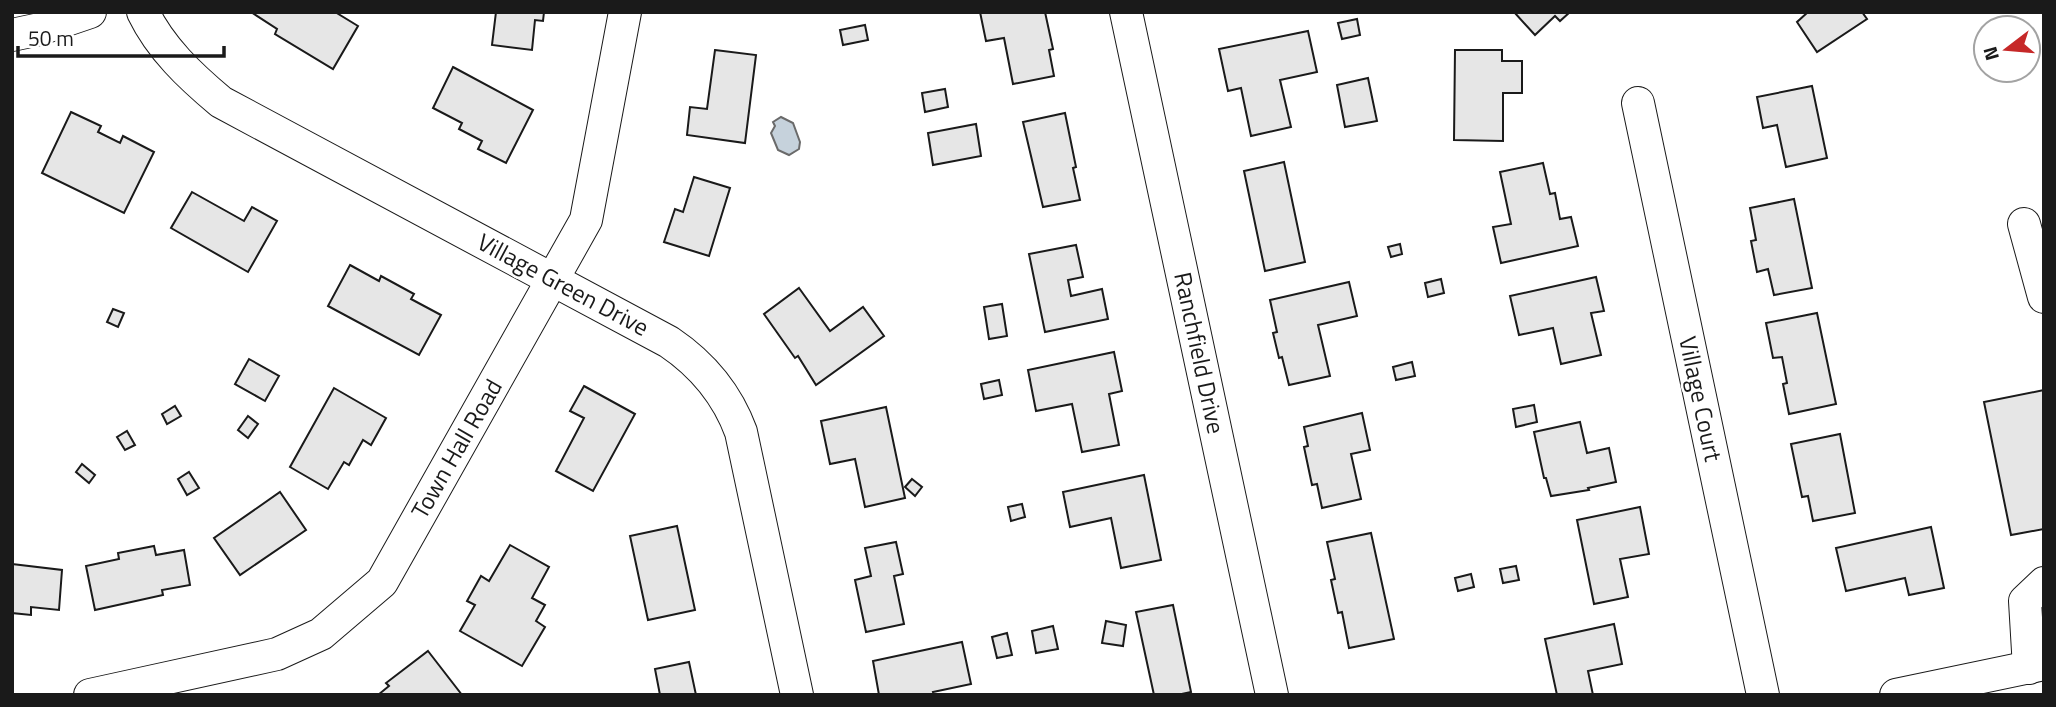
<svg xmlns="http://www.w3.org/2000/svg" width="2056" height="707" viewBox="0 0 2056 707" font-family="'Titillium Web',sans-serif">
	<rect width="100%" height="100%" fill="#fff"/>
	<!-- water -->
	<path fill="#c6d2dc" stroke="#6a6a6a" stroke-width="2" d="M 781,117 L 793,123 L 800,142 L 799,149 L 789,155 L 778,150 L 771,133 L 775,126 L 773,122 Z"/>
	<!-- building -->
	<g fill="#e6e6e6" stroke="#1a1a1a" stroke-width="2">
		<path d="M 251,12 L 335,12 L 358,26 L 333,69 L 275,34 L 277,29 Z"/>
		<path d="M 496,12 L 544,12 L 543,21 L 535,20 L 532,50 L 492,45 Z"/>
		<path d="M 980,12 L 1045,12 L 1053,49 L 1049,50 L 1054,76 L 1013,84 L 1004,38 L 986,41 Z"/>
		<path d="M 1514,12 L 1570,12 L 1560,21 L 1555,16 L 1535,35 Z"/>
		<path d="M 1808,12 L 1862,12 L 1867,19 L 1817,52 L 1797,22 Z"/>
		<path d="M 1357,19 L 1360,35 L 1342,39 L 1338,23 Z"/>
		<path d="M 865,25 L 868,40 L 843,45 L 840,30 Z"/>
		<path d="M 1308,31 L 1317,72 L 1280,80 L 1291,127 L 1251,136 L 1241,88 L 1228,91 L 1219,49 Z"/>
		<path d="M 715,50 L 756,55 L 745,143 L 687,135 L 690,107 L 707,109 Z"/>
		<path d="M 1455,50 L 1502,50 L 1502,61 L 1522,61 L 1522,93 L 1503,93 L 1503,141 L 1454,140 Z"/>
		<path d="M 453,67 L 533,110 L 506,163 L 478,149 L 482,141 L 459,129 L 462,123 L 433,108 Z"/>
		<path d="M 1368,78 L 1377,121 L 1345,127 L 1337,85 Z"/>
		<path d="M 1812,86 L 1827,158 L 1786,167 L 1777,125 L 1763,128 L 1757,97 Z"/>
		<path d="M 945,89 L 948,107 L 925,112 L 922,93 Z"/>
		<path d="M 71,112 L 101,126 L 98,132 L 120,143 L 123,136 L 154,152 L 124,213 L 42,173 Z"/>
		<path d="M 1065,113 L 1076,167 L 1073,168 L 1080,200 L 1043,207 L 1023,122 Z"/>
		<path d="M 976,124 L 981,156 L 933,165 L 928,133 Z"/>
		<path d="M 1284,162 L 1305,262 L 1265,271 L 1244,171 Z"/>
		<path d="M 1543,163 L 1550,194 L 1555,193 L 1560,219 L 1571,217 L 1578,246 L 1501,263 L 1493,227 L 1511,224 L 1500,172 Z"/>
		<path d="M 694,177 L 730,188 L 709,256 L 664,242 L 675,209 L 683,212 Z"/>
		<path d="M 192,192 L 244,221 L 252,207 L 277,221 L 248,272 L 171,228 Z"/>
		<path d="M 1794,199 L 1812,288 L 1774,295 L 1768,269 L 1757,272 L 1751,241 L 1756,240 L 1750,208 Z"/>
		<path d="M 1400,244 L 1402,254 L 1391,257 L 1388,247 Z"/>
		<path d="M 1076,245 L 1083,277 L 1068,280 L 1071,296 L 1102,289 L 1108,319 L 1045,332 L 1029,254 Z"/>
		<path d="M 350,265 L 379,281 L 381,276 L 414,294 L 411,299 L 441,315 L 419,355 L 328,306 Z"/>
		<path d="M 1596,277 L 1604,311 L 1591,313 L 1601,355 L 1561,364 L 1553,328 L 1519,335 L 1510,296 Z"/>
		<path d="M 1441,279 L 1444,293 L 1428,297 L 1425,283 Z"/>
		<path d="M 1349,282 L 1357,316 L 1318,325 L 1330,376 L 1289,385 L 1282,357 L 1279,358 L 1273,333 L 1277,332 L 1270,300 Z"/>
		<path d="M 799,288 L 830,331 L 863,307 L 884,336 L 816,385 L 798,356 L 795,358 L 764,314 Z"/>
		<path d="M 1002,304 L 1007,336 L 989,339 L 984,307 Z"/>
		<path d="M 113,309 L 124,313 L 118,327 L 107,322 Z"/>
		<path d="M 1817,313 L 1836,404 L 1789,414 L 1783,384 L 1787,383 L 1782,357 L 1773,358 L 1766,323 Z"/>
		<path d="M 1114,352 L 1122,391 L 1109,394 L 1119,445 L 1082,452 L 1072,404 L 1036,411 L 1028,370 Z"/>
		<path d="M 249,359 L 279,376 L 265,401 L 235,384 Z"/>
		<path d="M 1412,362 L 1415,376 L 1396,380 L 1393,367 Z"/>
		<path d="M 999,380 L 1002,395 L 984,399 L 981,384 Z"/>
		<path d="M 584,386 L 635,414 L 593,491 L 556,471 L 584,418 L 570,411 Z"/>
		<path d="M 334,388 L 386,418 L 371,445 L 363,440 L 349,465 L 344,462 L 328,489 L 290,467 Z"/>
		<path d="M 2044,390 L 2044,529 L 2011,535 L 1984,402 Z"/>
		<path d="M 1534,405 L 1537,422 L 1516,427 L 1513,409 Z"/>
		<path d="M 175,406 L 181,416 L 167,424 L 162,414 Z"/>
		<path d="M 886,407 L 905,498 L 865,507 L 855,459 L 830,464 L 821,421 Z"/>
		<path d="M 1362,413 L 1370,450 L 1351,454 L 1361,499 L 1322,508 L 1317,484 L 1312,485 L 1304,447 L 1308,446 L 1304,427 Z"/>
		<path d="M 248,416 L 258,424 L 248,438 L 238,430 Z"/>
		<path d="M 1580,422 L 1587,453 L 1609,448 L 1616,482 L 1588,488 L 1589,490 L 1551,496 L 1546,478 L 1544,478 L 1534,432 Z"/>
		<path d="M 127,431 L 135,445 L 125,450 L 117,437 Z"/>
		<path d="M 1840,434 L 1855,513 L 1813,521 L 1808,496 L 1802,497 L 1791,444 Z"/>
		<path d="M 82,464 L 95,475 L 89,483 L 76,472 Z"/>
		<path d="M 189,472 L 199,488 L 187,495 L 178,479 Z"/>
		<path d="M 1144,475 L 1161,560 L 1121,568 L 1111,518 L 1070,527 L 1063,492 Z"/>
		<path d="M 912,479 L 922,487 L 915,496 L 905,487 Z"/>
		<path d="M 280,492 L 306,530 L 240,575 L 214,538 Z"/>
		<path d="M 1022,504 L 1025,517 L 1011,521 L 1008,507 Z"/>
		<path d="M 1640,507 L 1649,554 L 1620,559 L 1628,597 L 1594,604 L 1577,520 Z"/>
		<path d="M 677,526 L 695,610 L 648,620 L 630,536 Z"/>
		<path d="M 1931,527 L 1944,588 L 1909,595 L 1905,578 L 1846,591 L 1836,548 Z"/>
		<path d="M 1371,533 L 1394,639 L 1349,648 L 1342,612 L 1338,613 L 1331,580 L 1335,579 L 1327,542 Z"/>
		<path d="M 896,542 L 903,574 L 894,576 L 904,624 L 866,632 L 855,580 L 871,576 L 865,548 Z"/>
		<path d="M 510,545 L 549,567 L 532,598 L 545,605 L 536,621 L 545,627 L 522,666 L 460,631 L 475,605 L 467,601 L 481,576 L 489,581 Z"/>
		<path d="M 154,546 L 156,555 L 184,550 L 190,585 L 162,590 L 163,595 L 95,610 L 86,566 L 119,559 L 118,553 Z"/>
		<path d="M 12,564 L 62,570 L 59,610 L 31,607 L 31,615 L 12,613 Z"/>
		<path d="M 1516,566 L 1519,580 L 1503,583 L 1500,569 Z"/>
		<path d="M 1471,574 L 1474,587 L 1458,591 L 1455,578 Z"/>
		<path d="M 1173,605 L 1191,692 L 1177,695 L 1154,695 L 1136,612 Z"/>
		<path d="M 1106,621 L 1126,625 L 1123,646 L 1102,643 Z"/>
		<path d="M 1614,624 L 1622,664 L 1588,671 L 1593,695 L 1557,695 L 1545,639 Z"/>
		<path d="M 1053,626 L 1058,649 L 1036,653 L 1032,631 Z"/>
		<path d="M 1007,633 L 1012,655 L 997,658 L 992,637 Z"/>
		<path d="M 962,642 L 971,684 L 933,692 L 934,695 L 879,695 L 873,661 Z"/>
		<path d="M 428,651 L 462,695 L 378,695 L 389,686 L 386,683 Z"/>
		<path d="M 689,662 L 696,695 L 660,695 L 655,669 Z"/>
	</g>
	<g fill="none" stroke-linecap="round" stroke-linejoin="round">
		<defs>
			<g id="minor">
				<path d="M 143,12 C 161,49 190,76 221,102 L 669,342 C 703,365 727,394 741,432 L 797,695"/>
				<path d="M 1126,12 L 1272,695"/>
				<path d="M 12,35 L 40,29 L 90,12"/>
				<path d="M 1638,103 L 1763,695"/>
				<path d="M 2024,224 L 2044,297"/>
				<path d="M 2029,668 L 2025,601 L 2044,583"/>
				<path d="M 90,695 L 277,654 L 321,634 L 382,582 L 586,220 L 625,12"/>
				<path d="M 1896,695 L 2044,664"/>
			</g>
		</defs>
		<!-- minor casing -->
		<use href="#minor" stroke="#1a1a1a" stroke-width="34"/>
		<!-- minor -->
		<use href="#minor" stroke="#fff" stroke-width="32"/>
	</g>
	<g text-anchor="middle" stroke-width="5" stroke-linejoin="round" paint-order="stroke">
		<!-- street labels -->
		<g font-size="24" fill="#1a1a1a" stroke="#fff">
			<text transform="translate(563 285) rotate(28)" y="8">Village Green Drive</text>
			<text transform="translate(1199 353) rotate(78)" y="8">Ranchfield Drive</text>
			<text transform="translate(1700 399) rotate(78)" y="8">Village Court</text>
			<text transform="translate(457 449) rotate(-60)" y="8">Town Hall Road</text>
		</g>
	</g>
	<!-- border -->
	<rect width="2056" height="707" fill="none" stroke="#1a1a1a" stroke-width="28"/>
	<!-- north arrow -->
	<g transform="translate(2007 49) rotate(254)"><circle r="33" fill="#ffffff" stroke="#a3a3a3" stroke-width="2"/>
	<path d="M0-5L12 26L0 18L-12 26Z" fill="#c62828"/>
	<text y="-10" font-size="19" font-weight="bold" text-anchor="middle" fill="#1a1a1a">N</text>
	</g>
	<!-- scale -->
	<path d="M18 46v10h206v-10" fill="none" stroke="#1a1a1a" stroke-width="3.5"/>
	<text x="28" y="46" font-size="21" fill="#1a1a1a" stroke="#ffffff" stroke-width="5" paint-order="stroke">50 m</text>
</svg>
